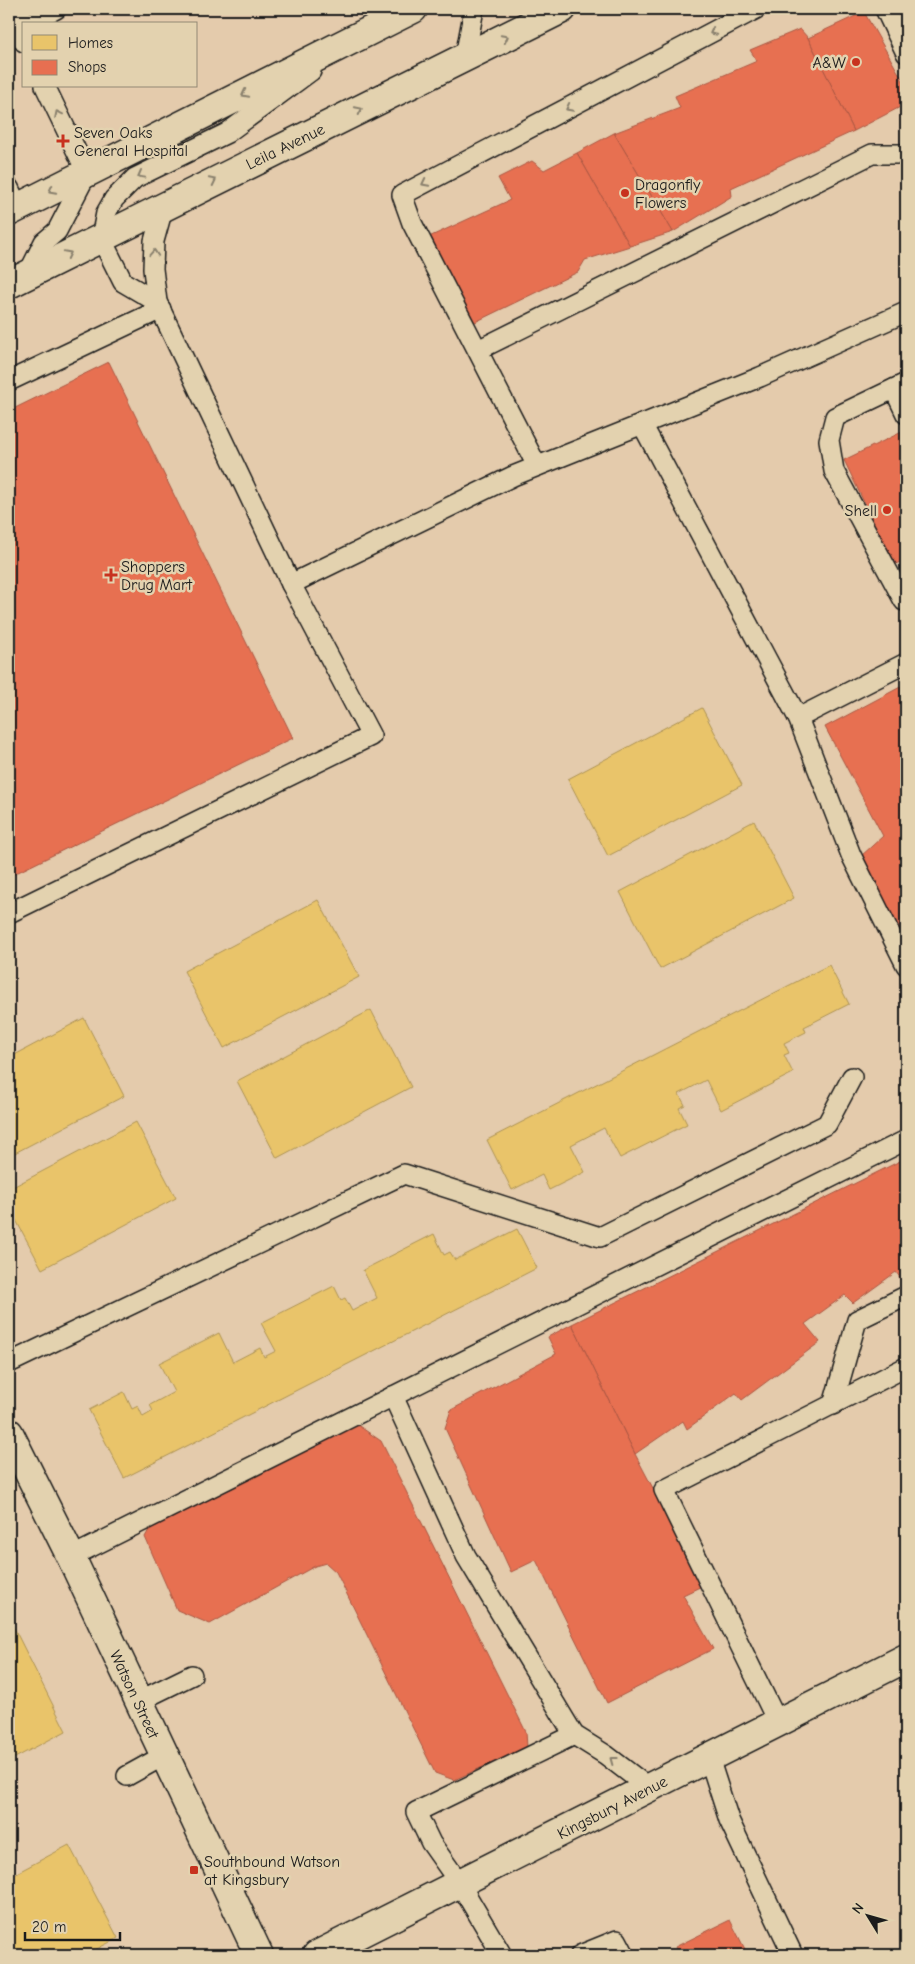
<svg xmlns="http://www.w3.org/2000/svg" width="915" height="1964" viewBox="0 0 915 1964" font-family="'Comic Neue',sans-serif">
	<rect width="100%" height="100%" fill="#e4cbac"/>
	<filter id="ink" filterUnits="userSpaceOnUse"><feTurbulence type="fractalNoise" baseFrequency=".02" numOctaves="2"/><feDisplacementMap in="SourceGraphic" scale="10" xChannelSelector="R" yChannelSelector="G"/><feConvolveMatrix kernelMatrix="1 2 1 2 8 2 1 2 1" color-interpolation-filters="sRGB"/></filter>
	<g filter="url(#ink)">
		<!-- homes -->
		<g fill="#e9c46a" stroke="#ac9253">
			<path d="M 702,708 L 742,785 L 608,856 L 568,779 Z"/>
			<path d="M 754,821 L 794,898 L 660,969 L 620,892 Z"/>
			<path d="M 318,900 L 359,977 L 224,1048 L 184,971 Z"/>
			<path d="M 829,965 L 849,1004 L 804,1027 L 806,1032 L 784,1043 L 789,1053 L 784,1055 L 793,1073 L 721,1110 L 706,1080 L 679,1094 L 685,1105 L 679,1108 L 687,1124 L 620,1158 L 604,1128 L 571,1145 L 585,1172 L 549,1190 L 542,1175 L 512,1190 L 487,1140 Z"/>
			<path d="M 371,1010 L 411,1087 L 277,1158 L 237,1081 Z"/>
			<path d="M 84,1018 L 124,1096 L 9,1156 L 9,1058 Z"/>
			<path d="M 136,1122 L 176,1198 L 42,1269 L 9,1207 L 9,1189 Z"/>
			<path d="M 517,1229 L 537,1268 L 124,1478 L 89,1410 L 124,1392 L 132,1409 L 138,1406 L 143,1417 L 153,1411 L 150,1405 L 174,1392 L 159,1363 L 219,1333 L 233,1362 L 260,1348 L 264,1357 L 276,1351 L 261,1323 L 334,1286 L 341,1300 L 345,1298 L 352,1311 L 377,1298 L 363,1270 L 434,1234 L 444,1255 L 450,1252 L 455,1260 Z"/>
			<path d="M 9,1618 L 66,1731 L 9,1761 Z"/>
			<path d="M 69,1845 L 118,1938 L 85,1955 L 9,1955 L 9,1877 Z"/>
		</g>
		<!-- shops -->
		<g fill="#e76f51" stroke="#aa5641">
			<path d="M 864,12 L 906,86 L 906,104 L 854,131 L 808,38 Z"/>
			<path d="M 800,29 L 808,38 L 854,131 L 731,188 L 732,196 L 673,232 L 614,133 L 680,108 L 675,96 L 757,61 L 750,50 Z"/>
			<path d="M 614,133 L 673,232 L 630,246 L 577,153 Z"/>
			<path d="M 577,153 L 630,246 L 585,260 L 578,272 L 471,324 L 429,237 L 510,200 L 498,178 L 532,161 L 544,170 Z"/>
			<path d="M 109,362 L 293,738 L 12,875 L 9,868 L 9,411 Z"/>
			<path d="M 906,430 L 906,559 L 894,565 L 844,460 Z"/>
			<path d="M 906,684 L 906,946 L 861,856 L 883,836 L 825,727 Z"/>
			<path d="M 906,1158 L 906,1275 L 901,1279 L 896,1272 L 853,1303 L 845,1295 L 805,1324 L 820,1342 L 742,1400 L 736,1393 L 687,1429 L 683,1421 L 635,1454 L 572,1324 Z"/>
			<path d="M 572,1324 L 635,1454 L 704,1585 L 683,1595 L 713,1649 L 607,1703 L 536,1560 L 511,1572 L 445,1428 L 451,1410 L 556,1354 L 548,1337 Z"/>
			<path d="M 356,1424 L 381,1441 L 526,1732 L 527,1747 L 454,1780 L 435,1773 L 336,1572 L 326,1563 L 315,1566 L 210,1624 L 177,1610 L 145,1537 L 150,1528 Z"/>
			<path d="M 730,1920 L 748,1955 L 679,1955 L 675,1947 Z"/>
		</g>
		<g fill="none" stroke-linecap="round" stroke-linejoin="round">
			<defs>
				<g id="service">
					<path d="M 885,9 L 906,53"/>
					<path d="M 9,11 L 24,42"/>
					<path d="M 9,16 L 11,15 L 32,22 L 56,9"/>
					<path d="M 465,57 L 474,9"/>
					<path d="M 9,188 L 18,207"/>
					<path d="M 164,205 L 154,241 L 153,269 L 157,302 L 291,584 L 513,476 L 760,377 L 906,312"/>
					<path d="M 28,274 L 44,242 L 57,231 L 87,173 L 45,86"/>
					<path d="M 157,302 L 123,282 L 101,238 L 106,213 L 114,199 L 135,178 L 227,133 L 311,71"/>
					<path d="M 478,350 L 872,154 L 906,154"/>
					<path d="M 9,381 L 161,309"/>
					<path d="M 906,383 L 835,417 L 829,440 L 834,471 L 904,601 L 906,600"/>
					<path d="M 894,389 L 906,414"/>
					<path d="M 642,424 L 798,718"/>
					<path d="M 537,466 L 412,223 L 402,195 L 756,9"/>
					<path d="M 906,663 L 798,718 L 851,855 L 906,965"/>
					<path d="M 9,913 L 371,736 L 291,584"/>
					<path d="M 9,1363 L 404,1174 L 600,1237 L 827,1124 L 852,1077"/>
					<path d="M 393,1396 L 466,1556 L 574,1735 L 606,1755 L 649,1788"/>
					<path d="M 833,1405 L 857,1320 L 906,1296"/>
					<path d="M 71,1557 L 906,1140"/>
					<path d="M 139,1701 L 192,1675"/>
					<path d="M 778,1723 L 664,1490 L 906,1367"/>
					<path d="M 709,1758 L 729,1820 L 793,1955"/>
					<path d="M 127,1776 L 165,1755"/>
					<path d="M 502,1955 L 460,1884 L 431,1843 L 416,1812 L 574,1735"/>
					<path d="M 580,1955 L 617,1940 L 625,1955"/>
				</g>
				<g id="tertiary">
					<path d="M 9,212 L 413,9"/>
					<path d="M 9,284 L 562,9"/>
					<path d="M 9,1433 L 71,1557 L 259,1955"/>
					<path d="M 317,1955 L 906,1658"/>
				</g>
			</defs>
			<!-- service casing -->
			<use href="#service" stroke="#1c1c1c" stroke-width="22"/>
			<!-- tertiary casing -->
			<use href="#tertiary" stroke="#1c1c1c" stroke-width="31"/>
			<!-- service -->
			<use href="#service" stroke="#e3d2af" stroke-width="19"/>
			<!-- tertiary -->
			<use href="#tertiary" stroke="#e3d2af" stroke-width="28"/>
		</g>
		<!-- one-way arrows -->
		<defs><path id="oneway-chevron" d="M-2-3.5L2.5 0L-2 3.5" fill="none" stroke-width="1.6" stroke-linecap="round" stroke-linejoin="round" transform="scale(1.25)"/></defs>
		<g stroke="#89806d">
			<use href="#oneway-chevron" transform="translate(713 32) rotate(152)"/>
			<use href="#oneway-chevron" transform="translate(505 38) rotate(-27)"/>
			<use href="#oneway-chevron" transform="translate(245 94) rotate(153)"/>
			<use href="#oneway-chevron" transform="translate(569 108) rotate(152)"/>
			<use href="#oneway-chevron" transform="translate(359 110) rotate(-26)"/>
			<use href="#oneway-chevron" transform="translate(58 114) rotate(-116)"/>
			<use href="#oneway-chevron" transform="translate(141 175) rotate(151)"/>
			<use href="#oneway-chevron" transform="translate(213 181) rotate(-26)"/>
			<use href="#oneway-chevron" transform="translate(425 183) rotate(153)"/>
			<use href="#oneway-chevron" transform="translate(52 190) rotate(153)"/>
			<use href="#oneway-chevron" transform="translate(154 253) rotate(-86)"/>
			<use href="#oneway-chevron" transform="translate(68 254) rotate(-27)"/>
			<use href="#oneway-chevron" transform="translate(613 1760) rotate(-143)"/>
		</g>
	</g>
	<!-- markers -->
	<g fill="#c8321e" stroke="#e3d2af" stroke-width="2">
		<circle cx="856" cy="62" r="5"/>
		<path d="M60.5 133.5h5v5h5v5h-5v5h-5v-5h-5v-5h5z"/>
		<circle cx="625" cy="193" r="5"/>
		<circle cx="887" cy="510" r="5"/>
		<path d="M108.5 567.5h5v5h5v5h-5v5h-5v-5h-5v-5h5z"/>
		<rect x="189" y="1865" width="10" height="10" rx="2.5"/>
	</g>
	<g text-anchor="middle" stroke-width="5" stroke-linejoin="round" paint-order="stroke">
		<!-- poi labels -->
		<g font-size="16" fill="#1c1c1c" stroke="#e3d2af" text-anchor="start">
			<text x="846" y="68" text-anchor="end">A&amp;W</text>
			<text x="74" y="138">Seven Oaks<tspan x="74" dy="18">General Hospital</tspan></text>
			<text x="635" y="190">Dragonfly<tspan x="635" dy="18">Flowers</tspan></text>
			<text x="877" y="516" text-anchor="end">Shell</text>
			<text x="121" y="572">Shoppers<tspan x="121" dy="18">Drug Mart</tspan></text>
			<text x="204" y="1867">Southbound Watson<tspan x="204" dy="18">at Kingsbury</tspan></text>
		</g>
		<!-- street labels -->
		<g font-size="16" fill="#1c1c1c" stroke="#e3d2af">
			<text transform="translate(285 146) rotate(-26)" y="6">Leila Avenue</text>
			<text transform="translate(135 1694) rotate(65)" y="6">Watson Street</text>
			<text transform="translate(612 1807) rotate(-27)" y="6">Kingsbury Avenue</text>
		</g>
	</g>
	<!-- margin -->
	<rect width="915" height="1964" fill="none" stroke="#e3d2af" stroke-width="30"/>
	<rect x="15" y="15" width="885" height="1934" fill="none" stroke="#1c1c1c" stroke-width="2" filter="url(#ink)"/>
	<!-- legend -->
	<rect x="22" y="22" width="175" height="65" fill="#e3d2af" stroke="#938974"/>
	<rect x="32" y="35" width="25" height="15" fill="#e9c46a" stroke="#938974"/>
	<text x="68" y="48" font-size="15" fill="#1c1c1c">Homes</text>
	<rect x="32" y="60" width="25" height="15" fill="#e76f51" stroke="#938974"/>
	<text x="68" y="72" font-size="15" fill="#1c1c1c">Shops</text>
	<!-- north arrow -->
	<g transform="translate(868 1916) rotate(307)" stroke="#e3d2af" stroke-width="4" paint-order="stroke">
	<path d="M0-4L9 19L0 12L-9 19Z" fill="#1c1c1c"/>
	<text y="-8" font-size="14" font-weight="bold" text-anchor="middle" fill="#1c1c1c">N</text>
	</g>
	<!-- scale -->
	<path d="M25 1932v8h95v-8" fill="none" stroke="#1c1c1c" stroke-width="2.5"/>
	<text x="32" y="1932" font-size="15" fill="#1c1c1c" stroke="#e3d2af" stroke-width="4" paint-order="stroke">20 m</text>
</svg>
